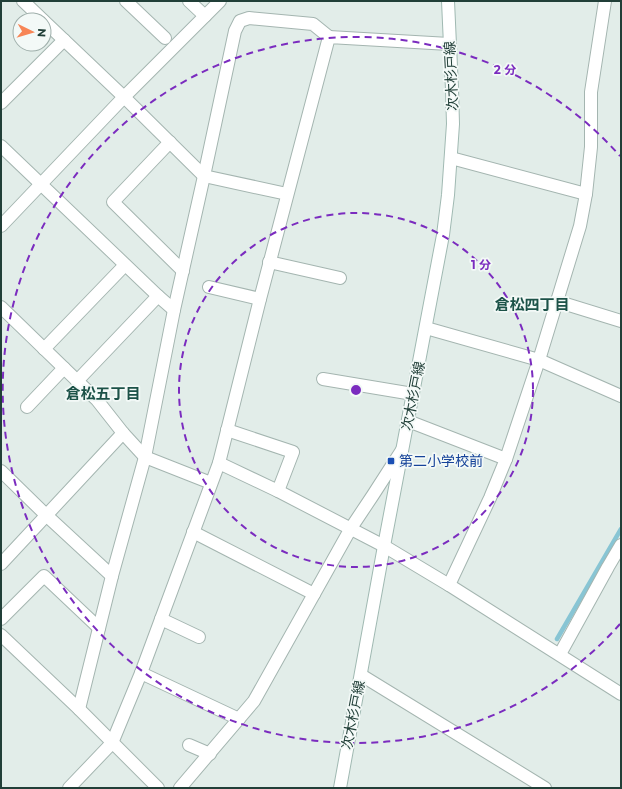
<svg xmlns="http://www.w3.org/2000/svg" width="622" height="789" viewBox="0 0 622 789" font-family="Montserrat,'Noto Sans JP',sans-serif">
	<rect width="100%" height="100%" fill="#e2ede9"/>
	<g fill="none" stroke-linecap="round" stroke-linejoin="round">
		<!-- stream -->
		<path stroke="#88c5d4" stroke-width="4.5" d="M 557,639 L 621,529"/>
		<defs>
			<g id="minor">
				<path d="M 23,1 L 43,20"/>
				<path d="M 126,1 L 165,38"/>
				<path d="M 189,1 L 205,16"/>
				<path d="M 44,21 L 124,97 L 204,176 L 287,194"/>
				<path d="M 1,103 L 64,40"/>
				<path d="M 170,142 L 113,202 L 183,271"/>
				<path d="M 1,146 L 158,296 L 174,310"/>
				<path d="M 451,158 L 586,194"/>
				<path d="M 1,226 L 124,97 L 220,1"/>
				<path d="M 269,262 L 340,278"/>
				<path d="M 209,287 L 260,299"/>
				<path d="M 556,301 L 621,321"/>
				<path d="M 1,307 L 97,400 L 123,433 L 145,457 L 211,483"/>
				<path d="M 426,328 L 539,360 L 621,396"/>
				<path d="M 44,349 L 125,265"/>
				<path d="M 323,379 L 413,394"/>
				<path d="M 77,381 L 158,296"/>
				<path d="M 27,407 L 64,368"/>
				<path d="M 408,421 L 506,459"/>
				<path d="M 227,430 L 293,452 L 278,491"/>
				<path d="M 219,463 L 278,491 L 384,546"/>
				<path d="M 1,471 L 46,515 L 112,576"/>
				<path d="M 193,532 L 314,594"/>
				<path d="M 1,564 L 123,433"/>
				<path d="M 449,585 L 490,498 L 506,459 L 539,360 L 580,226 L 586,194 L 591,147 L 591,92 L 605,1"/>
				<path d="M 1,619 L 44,576 L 99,628"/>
				<path d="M 161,619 L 199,637"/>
				<path d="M 1,635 L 79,709 L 158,788"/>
				<path d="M 560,654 L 608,567 L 621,545"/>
				<path d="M 141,673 L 239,719"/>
				<path d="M 361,675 L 545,788"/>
				<path d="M 79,709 L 112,576 L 145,457 L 174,310 L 204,176 L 235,31 L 240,21 L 249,18 L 313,24 L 329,37"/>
				<path d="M 189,745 L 210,754"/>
				<path d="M 69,788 L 112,743 L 141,673 L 219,463 L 260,299 L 329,37 L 449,44"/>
				<path d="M 180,788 L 254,701 L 351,528 L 373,495 L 402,450"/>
			</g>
			<path id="tertiary" d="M 384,546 L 449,585 L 621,694"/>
			<path id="secondary" d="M 340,788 L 384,546 L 443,235 L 448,195 L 453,124 L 452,89 L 448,1"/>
		</defs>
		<!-- minor casing -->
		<use href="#minor" stroke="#a4b5b0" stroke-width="14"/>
		<!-- tertiary casing -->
		<use href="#tertiary" stroke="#a4b5b0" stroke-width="14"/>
		<!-- secondary casing -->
		<use href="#secondary" stroke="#a0b9b2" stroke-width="14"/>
		<!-- minor -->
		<use href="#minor" stroke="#fff" stroke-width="12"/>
		<!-- tertiary -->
		<use href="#tertiary" stroke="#fff" stroke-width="12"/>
		<!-- secondary -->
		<use href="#secondary" stroke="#fff" stroke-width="12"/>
	</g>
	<!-- distance rings -->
	<g fill="none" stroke="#7b2cbf" stroke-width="2" stroke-dasharray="7 5">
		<circle cx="356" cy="390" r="177"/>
		<path d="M620 624A353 353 0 1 1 620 156"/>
	</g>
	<!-- markers -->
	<rect fill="#1a4fb4" stroke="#f3f9f7" stroke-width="1.5" x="387" y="457" width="8" height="8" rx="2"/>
	<g text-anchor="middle" stroke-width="3.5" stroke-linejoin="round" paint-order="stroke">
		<!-- street labels -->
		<g font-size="14" fill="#213f38" stroke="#f3f9f7">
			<text transform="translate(451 76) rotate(-93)" y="5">次木杉戸線</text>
			<text transform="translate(413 396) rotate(-79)" y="5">次木杉戸線</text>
			<text transform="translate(353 715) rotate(-79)" y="5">次木杉戸線</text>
		</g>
		<!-- transit labels -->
		<g font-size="14" fill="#164399" stroke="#f3f9f7" text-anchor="start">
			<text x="399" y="466">第二小学校前</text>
		</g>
		<!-- neighbourhood labels -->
		<g font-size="15" font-weight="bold" fill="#1c5248" stroke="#f3f9f7">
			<text x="532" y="310">倉松四丁目</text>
			<text x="103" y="399">倉松五丁目</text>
		</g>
	</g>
	<circle cx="356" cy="390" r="6" fill="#7b2cbf" stroke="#f3f9f7" stroke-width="2"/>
	<g font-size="12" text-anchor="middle" font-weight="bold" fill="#7b2cbf" stroke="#f3f9f7" stroke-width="3.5" stroke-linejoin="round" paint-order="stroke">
		<text x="505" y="74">2 分</text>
		<text x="481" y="269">1 分</text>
	</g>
	<!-- border -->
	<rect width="622" height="789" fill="none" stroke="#213f38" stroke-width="4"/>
	<!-- north arrow -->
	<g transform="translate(32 32) rotate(95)"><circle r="19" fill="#f3f9f7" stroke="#9fafab"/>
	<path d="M0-3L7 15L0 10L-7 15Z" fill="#f78556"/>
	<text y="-6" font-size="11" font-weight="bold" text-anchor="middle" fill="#213f38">N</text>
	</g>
</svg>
